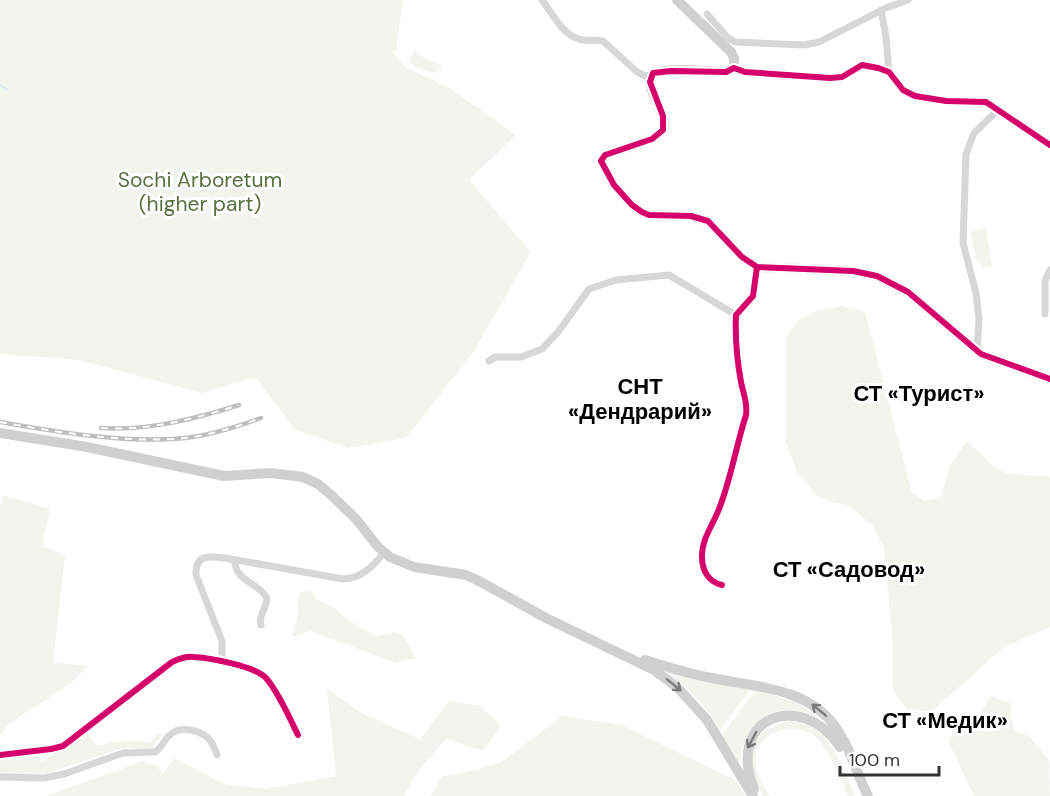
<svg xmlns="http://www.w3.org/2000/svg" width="1050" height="796" viewBox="0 0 1050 796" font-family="'DM Sans',sans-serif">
	<rect width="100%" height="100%" fill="#fff"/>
	<!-- green -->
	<g fill="#f1f5ed">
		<path d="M 0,0 L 403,0 L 396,50 L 393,53 L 405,67 L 451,89 L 516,135 L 469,180 L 531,252 L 474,351 L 406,438 L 348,448 L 295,430 L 255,377 L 202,393 L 79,360 L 0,354 Z"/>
		<path d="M 415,51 L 426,59 L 442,65 L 436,73 C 426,71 412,69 409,59 Z"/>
		<path d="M 986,228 L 992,266 L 982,268 L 980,260 L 976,261 L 970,232 Z"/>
		<path d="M 842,306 L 865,312 L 912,493 L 924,501 L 941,497 L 950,465 L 967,441 L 992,465 L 1006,473 L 1050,477 L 1050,627 L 1004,647 L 931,712 L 906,709 L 893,690 L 893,645 L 884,548 L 872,525 L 848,505 L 830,502 L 816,495 L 797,472 L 786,443 L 786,337 L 799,320 L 817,311 Z"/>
		<path d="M 3,495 L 50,509 L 42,546 L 65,556 L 53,662 L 88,666 L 71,683 L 10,723 L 0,736 L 0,507 Z"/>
		<path d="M 312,591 L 315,598 L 334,608 L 358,627 L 377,636 L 394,632 L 402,634 L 416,658 L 396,663 L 310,631 L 292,637 L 299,612 L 297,602 L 300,592 Z"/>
		<path d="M 662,669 L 693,679 L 749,689 L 748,692 L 720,731 C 706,705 688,684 661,671 Z"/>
		<path d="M 327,689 L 365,715 L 420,739 L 449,701 L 480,706 L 501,726 L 483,751 L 446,739 L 418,771 L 404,796 L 46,796 L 143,761 L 157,766 L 163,774 L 174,758 L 224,784 L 265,789 L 336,776 Z"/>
		<path d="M 756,690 L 796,702 L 820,719 C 776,695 743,721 739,767 L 722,735 Z"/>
		<path d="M 991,696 L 1012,704 L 1010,714 L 1014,730 L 1030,737 L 1049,760 L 1050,796 L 974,796 L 949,743 L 950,738 L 972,726 Z"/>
		<path d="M 562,716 L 622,725 L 735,780 L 746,796 L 430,796 L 442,776 L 459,774 L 500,763 Z"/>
		<path d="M 790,721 C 830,723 841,765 855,796 L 848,796 C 840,778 828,743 810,733 C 788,721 753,735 755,762 C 756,775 763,785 770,796 L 763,796 C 744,761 746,730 790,721 Z"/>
		<path d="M 85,731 C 91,735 93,744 98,746 L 111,742 L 140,741 L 150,743 L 159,732 L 162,735 L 152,749 L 129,748 L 116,750 L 48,773 L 27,775 L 0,774 L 0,760 L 38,753 L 42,762 Z"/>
	</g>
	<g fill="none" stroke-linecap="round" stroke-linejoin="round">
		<!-- stream -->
		<path stroke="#ddebf3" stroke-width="2" d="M 0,85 L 8,90"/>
		<!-- street -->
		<g stroke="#d7d7d7" stroke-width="7">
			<path d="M 542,0 C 552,13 562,34 579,39 C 587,42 595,39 603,41 L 637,72 L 650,78"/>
			<path d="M 881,10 L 886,37 L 889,72"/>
			<path d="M 707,14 L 728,38 L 735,42 L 804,45 L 819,42 L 886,8 L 908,0"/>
			<path d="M 734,68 L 745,72 L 830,78 L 842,77 L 862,65 L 878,68 L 889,72 L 903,90 L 915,96 L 946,101 L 986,102 L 1050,145"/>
			<path d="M 1045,314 L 1045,281 L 1050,270"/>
			<path d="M 977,352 L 979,319 L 976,293 L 963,243 L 966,154 L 974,133 L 998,110"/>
			<path d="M 489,361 L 495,357 L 521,357 L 542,349 L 558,332 L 589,289 L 616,280 L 669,275 L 736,315"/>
			<path d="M 235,560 C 234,581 258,582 267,598 C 267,608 258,615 261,625"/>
			<path d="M 722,585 C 709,582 702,571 702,557 C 701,540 713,525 719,509 C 731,479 736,446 746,415 C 748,403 743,393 741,382 C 737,360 735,337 736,315 L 753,296 L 757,267"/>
			<path d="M 222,662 L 222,641 L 196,575 C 195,554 209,556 225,558 L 343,579 C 362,578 372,567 384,553"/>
			<path d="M 0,755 L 51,749 L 63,746 L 172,662 C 179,659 186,656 194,657 C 210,658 255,666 266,678 C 279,693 289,717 298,735"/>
			<path d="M 0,777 L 44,778 L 64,774 L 123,753 L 155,752 C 162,748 164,739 171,734 C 181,726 199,730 208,738 C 213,743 215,749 217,755"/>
		</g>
		<!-- secondary -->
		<g stroke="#d0d0d0" stroke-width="10">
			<path d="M 677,0 L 731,52 L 734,58 L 734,68 L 726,72 C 708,72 666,66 651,75 C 646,93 668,110 663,130 L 652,139 L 605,155 L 601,161 L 614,185 L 632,205 L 642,212 L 649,215 L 691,216 L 708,221 L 742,257 L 757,267 L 853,271 L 877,276 L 908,292 L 981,354 L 1050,379"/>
			<path d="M 0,433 L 87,447 L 224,476 L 271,473 L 303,477 L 318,484 L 330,494 L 356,519 L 378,547 L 390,557 L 414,567 L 466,575 L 479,581 L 546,618 L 654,670 L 678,688 L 707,720 L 753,796"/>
			<path d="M 645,660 C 667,667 689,674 712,678 C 755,687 805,687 834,725 C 850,746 856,773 868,796"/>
			<path d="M 754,789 C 725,716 802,689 840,747"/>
		</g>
		<defs>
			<g id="rail">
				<path d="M 0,422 C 56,432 129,444 185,438 C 211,435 236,427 261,418"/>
				<path d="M 101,428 C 148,431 195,419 239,405"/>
			</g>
		</defs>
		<!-- rail casing -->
		<use href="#rail" stroke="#bebebe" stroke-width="4.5"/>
		<!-- rail -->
		<use href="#rail" stroke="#fff" stroke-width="2" stroke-dasharray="7" stroke-linecap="butt"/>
		<defs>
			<g id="cycleway">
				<path d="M 1050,145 L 986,102 L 946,101 L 915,96 L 903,90 L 889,72 L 878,68 L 862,65 L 842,77 L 830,78 L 745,72 L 734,68 L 726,72 L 671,71 L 653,73 L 650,82 L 663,116 L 663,130 L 652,139 L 605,155 L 601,161 L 614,185 L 632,205 L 642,212 L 649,215 L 691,216 L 708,221 L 742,257 L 757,267 L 853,271 L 877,276 L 908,292 L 981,354 L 1050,379"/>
				<path d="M 722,585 C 709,582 702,571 702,557 C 701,540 713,525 719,509 C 731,479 736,446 746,415 C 748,403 743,393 741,382 C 737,360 735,337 736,315 L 753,296 L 757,267"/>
				<path d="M 0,755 L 51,749 L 63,746 L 172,662 C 179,659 186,656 194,657 C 210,658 255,666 266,678 C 279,693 289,717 298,735"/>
			</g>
		</defs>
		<!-- cycleway casing -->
		<use href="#cycleway" stroke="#fff" stroke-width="10"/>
		<!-- cycleway -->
		<use href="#cycleway" stroke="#d6006c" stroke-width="6"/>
	</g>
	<!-- one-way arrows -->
	<defs><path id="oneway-shaft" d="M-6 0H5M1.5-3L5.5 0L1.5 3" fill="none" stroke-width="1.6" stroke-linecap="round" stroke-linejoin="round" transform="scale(1.5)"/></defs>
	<g stroke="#7a7a7a">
		<use href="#oneway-shaft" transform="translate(674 685) rotate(39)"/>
		<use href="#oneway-shaft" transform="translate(819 710) rotate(-141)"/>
		<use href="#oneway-shaft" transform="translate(752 740) rotate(118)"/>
	</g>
	<g text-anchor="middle" stroke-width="6" stroke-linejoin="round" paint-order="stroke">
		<!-- park labels -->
		<g font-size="21" fill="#56703f" stroke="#fff">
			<text x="200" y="187">Sochi Arboretum<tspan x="200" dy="24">(higher part)</tspan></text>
		</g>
		<!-- neighbourhood labels -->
		<g font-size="22" font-weight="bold" fill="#000" stroke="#fff">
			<text x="640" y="394">СНТ<tspan x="640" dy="25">«Дендрарий»</tspan></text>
			<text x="919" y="401">СТ «Турист»</text>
			<text x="849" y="577">СТ «Садовод»</text>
			<text x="945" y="728">СТ «Медик»</text>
		</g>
	</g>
	<!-- scale -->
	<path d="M840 766v9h99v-9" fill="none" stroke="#333333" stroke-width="3"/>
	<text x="849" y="766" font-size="18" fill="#333333" stroke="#ffffff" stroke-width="4.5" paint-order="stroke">100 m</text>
</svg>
